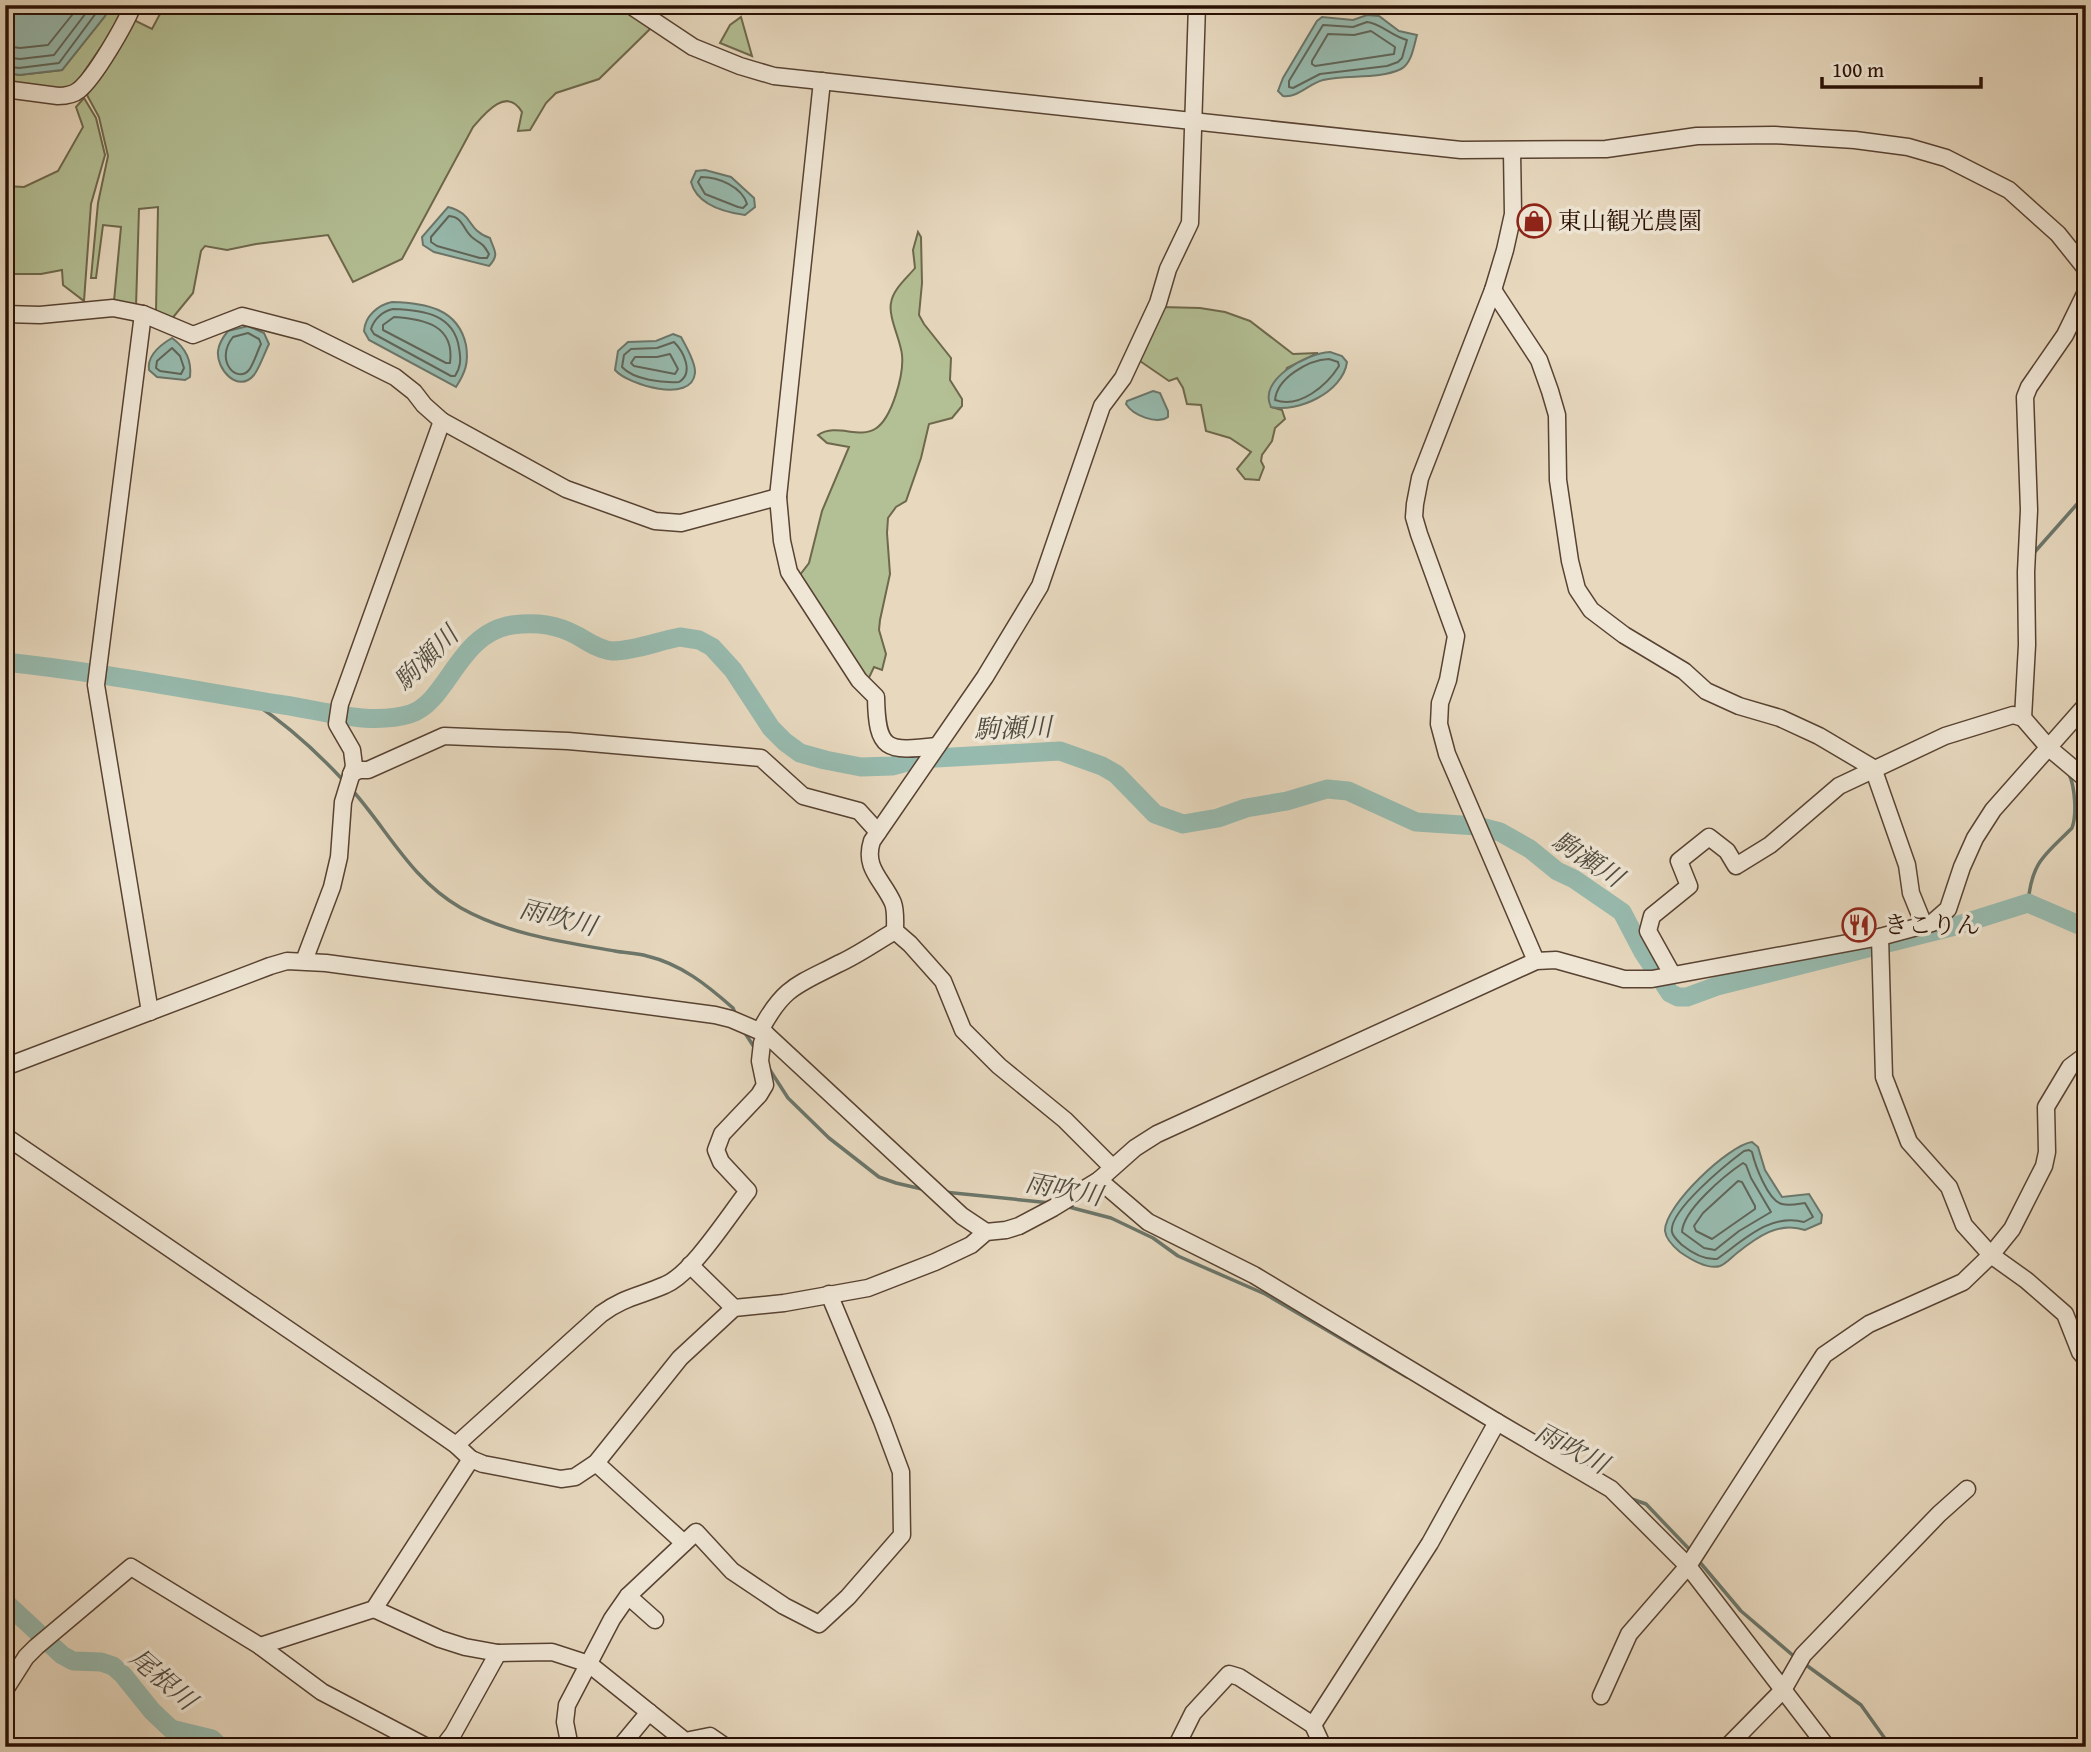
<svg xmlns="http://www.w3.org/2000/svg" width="2091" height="1752" viewBox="0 0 2091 1752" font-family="'Gentium Book Plus','Noto Serif JP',serif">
	<rect width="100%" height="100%" fill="#e7d8be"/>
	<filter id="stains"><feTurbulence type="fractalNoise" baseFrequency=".00286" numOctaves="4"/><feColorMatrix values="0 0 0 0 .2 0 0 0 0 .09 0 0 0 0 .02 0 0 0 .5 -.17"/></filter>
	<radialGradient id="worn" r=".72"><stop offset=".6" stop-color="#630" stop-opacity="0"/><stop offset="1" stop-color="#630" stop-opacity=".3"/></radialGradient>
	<!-- green -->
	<g fill="#b3bf94" stroke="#6e684c" stroke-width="2" fill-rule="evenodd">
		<path d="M 110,5 L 127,5 L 123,15 L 77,82 L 64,90 L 5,83 L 5,72 L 19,75 L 62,70 L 105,16 Z"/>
		<path d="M 152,5 L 620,5 L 651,28 L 599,79 L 556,93 L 546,103 L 530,130 L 518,131 L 522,112 C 507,86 485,113 473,127 L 402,259 L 353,282 L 328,235 L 256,244 L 227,250 L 205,246 L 201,251 L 193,293 L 170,321 L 114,301 L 121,227 L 103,225 L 96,278 L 91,278 L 98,203 L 108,156 L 99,117 L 87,95 L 122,43 L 134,20 L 152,29 L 161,12 ZM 158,207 L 156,311 L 155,311 L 136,307 L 139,209 Z"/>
		<path d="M 741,17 L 752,56 L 720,43 L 730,25 Z"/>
		<path d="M 84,98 L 96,118 L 105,155 L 91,204 L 84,301 L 63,285 L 62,270 L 41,274 L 5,274 L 5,186 L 24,187 L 58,171 L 83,127 L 76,107 Z"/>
		<path d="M 918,232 L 921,237 L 922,283 L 919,315 L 924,324 L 951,358 L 950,380 L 962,399 L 962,406 L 952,418 L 929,424 L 921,458 L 906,501 L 896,507 L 888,518 L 887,533 L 890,574 L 880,620 L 879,630 L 886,654 L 882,670 L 874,667 L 866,684 L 796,580 L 809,563 L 822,511 L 849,447 L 827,443 L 818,435 C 836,423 859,439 875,429 C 892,419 904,374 902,355 C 901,341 888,317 891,303 C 893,289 907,278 915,268 L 913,250 Z"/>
		<path d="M 1161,307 L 1200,308 L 1225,312 L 1250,321 L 1293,354 L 1318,353 L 1287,368 L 1271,407 L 1282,410 L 1285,419 L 1275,428 L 1272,441 L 1262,455 L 1261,461 L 1264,467 L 1259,480 L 1245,479 L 1237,469 L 1251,452 L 1230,438 L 1206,431 L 1201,405 L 1187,404 L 1183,388 L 1177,378 L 1169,381 L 1137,359 Z"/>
	</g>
	<!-- water -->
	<g fill="#97baae" stroke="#6b766a" stroke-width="2">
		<path d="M 5,5 L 110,5 L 105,16 L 62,70 L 19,75 L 5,72 Z"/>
		<path d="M 1367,15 L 1379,16 L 1399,31 L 1417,35 C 1414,45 1412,63 1401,69 C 1378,80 1347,74 1323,80 C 1308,84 1298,98 1283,96 L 1278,91 L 1283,78 L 1317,21 L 1322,17 L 1353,20 Z"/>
		<path d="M 705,170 L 731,177 L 754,198 L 755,207 L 745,215 C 723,212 697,205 691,182 L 696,171 Z"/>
		<path d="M 448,207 C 475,214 465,229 490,238 C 494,251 500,254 489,266 L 434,252 L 423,245 L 422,237 Z"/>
		<path d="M 392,302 C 425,303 458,308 466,345 C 469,363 465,373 456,387 L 369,340 L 364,331 C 365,316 378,305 392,302 Z"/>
		<path d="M 248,326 L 264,333 L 269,344 C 264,354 260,367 254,375 C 238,394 216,369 218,351 C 219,343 223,337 228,331 Z"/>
		<path d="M 673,334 L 681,337 C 686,346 696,363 695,373 C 692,404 628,385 615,370 L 618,351 L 628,342 L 656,341 Z"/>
		<path d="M 172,338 C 186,348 192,360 190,377 L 185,380 L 157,377 L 149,370 C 147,356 160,345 172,338 Z"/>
		<path d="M 1330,352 L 1342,356 L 1347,362 C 1343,392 1298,413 1271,407 C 1257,380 1307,353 1330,352 Z"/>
		<path d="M 1153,391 L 1160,393 L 1168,411 L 1168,417 C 1156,425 1133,415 1126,404 L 1127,401 Z"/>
		<path d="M 1752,1142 L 1758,1147 L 1765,1170 L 1782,1197 L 1809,1194 L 1822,1215 L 1821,1223 L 1805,1230 C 1779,1221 1757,1237 1737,1253 C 1732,1257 1726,1264 1720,1266 C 1707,1270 1690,1259 1680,1252 C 1674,1247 1666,1240 1665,1231 C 1664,1206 1729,1145 1752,1142 Z"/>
	</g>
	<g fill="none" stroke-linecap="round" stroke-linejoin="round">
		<!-- shore -->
		<g stroke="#606559" stroke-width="2">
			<path d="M 1367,22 C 1380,23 1392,36 1407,40 L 1402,58 L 1398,62 L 1387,66 L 1320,74 L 1293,88 L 1289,87 L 1289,81 L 1323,25 L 1353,27 Z"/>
			<path d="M 1371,31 L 1395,47 L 1394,54 L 1315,66 L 1312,64 L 1312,61 L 1328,34 L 1354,35 Z"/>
			<path d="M 5,46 L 20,48 L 48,45 L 80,5"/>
			<path d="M 5,57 L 20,59 L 54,55 L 92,5"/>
			<path d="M 5,66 L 19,68 L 59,63 L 102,5"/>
			<path d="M 701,177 C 719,177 742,187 747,204 L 743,208 L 738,207 L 705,194 L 698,182 Z"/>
			<path d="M 449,216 C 464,217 463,231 473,238 C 483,246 481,241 489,254 L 487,258 L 480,258 L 437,246 L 431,242 L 431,237 Z"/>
			<path d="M 393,309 C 423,310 454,314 459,348 C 461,359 461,367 455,376 L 451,376 L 374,334 L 371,329 C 374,319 383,311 393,309 Z"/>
			<path d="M 394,317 C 424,319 455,325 450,363 L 446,363 L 383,330 L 383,325 Z"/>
			<path d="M 248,333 L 259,339 L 261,344 C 257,352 254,363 249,370 C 237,384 214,361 233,337 Z"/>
			<path d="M 674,342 C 684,352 694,373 679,382 C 663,383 634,380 622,367 L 624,355 L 631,349 L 657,348 Z"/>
			<path d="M 172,348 L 180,356 L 184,368 L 181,374 L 160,371 L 156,368 L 157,361 Z"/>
			<path d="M 670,354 L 678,369 L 675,374 L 634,366 L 631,363 L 635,357 L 657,357 Z"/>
			<path d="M 1329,359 L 1338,362 L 1339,366 C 1327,385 1300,409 1275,400 C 1277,378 1308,360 1329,359 Z"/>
			<path d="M 1749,1150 L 1752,1152 C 1755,1165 1768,1201 1782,1204 C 1789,1206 1798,1204 1805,1203 L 1813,1217 L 1804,1222 C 1770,1213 1744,1240 1717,1259 C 1705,1260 1692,1253 1682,1245 C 1679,1242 1673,1237 1672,1232 C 1668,1211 1728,1163 1744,1151 Z"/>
			<path d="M 1743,1163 L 1746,1165 L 1751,1178 L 1771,1212 L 1739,1231 L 1715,1250 L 1704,1248 L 1682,1232 C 1683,1210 1725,1175 1743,1163 Z"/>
			<path d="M 1738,1181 L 1742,1182 L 1755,1206 L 1755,1209 L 1712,1239 L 1696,1231 L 1694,1226 L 1703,1213 Z"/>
		</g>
		<!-- stream -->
		<g stroke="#6b766a" stroke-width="3.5">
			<path d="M 2032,555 L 2086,494"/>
			<path d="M 248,699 C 284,722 314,749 343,780"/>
			<path d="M 353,791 C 389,832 411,879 461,908 C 507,934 563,942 615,951 C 625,953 636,953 647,956 C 681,964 707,985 733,1008 L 735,1013"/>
			<path d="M 2028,903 C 2032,861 2044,856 2072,828 C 2077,814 2075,787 2069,774"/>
			<path d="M 743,1030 L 756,1050"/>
			<path d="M 768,1067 L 788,1098 L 829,1138 L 879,1177 L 896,1183 L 926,1190"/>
			<path d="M 944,1192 L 1051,1203"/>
			<path d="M 1065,1206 L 1111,1218 L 1153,1238 L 1178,1256 L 1265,1294 L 1407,1377"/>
			<path d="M 1629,1498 L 1646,1504 L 1691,1551"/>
			<path d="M 1698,1560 L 1741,1611 L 1796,1658"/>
			<path d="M 1802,1662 L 1861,1705 L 1891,1747"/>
		</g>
		<!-- river -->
		<g stroke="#97baae" stroke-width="19">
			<path d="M 5,662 C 99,672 191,690 284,705 C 324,711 370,726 410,714 C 448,702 458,633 512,625 C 537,622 556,624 578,636 C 588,642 600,650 612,651 C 635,651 658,641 680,637 L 699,640 L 712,647 L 733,670 L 771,728 L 785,742 L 800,753 L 825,760 L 861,767 L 892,766 L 918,759 L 1060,751 L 1102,766 L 1116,774 L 1155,814 L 1183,824 L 1218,818 L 1246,808 L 1287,801 L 1327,789 L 1348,791 L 1416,822 L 1477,826 L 1500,832 L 1530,849 L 1557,871 L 1574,879 L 1622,912 L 1643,952 L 1670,993 L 1678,997 L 1687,997 L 1717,986 L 1955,926 L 2028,903 L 2086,928"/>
			<path d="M 5,1602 L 62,1655 L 73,1661 L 101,1662 L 113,1666 L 123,1675 L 152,1711 L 171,1729 L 212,1739 L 220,1747"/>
		</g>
		<defs>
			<g id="minor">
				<path d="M 630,5 L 693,47 L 740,66 L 774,76 L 1461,150 L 1606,149 L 1697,136 L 1774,135 L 1855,140 L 1908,147 L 1946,158 L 2009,190 L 2058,234 L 2086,269"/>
				<path d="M 822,81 L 778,497 L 782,541 L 789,572 L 859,680 L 876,697 C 877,751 886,752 937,746"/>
				<path d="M 5,89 L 58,96 C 66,96 73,95 79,90 C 95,77 125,25 133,5"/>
				<path d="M 1512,151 L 1513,214 L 1505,250 L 1493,290 L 1420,478 L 1415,504 L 1414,517 L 1419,534 L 1456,636 L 1448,680 L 1440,703 L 1439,724 L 1447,754 L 1536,961"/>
				<path d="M 1493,290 L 1539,360 L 1550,391 L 1557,415 L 1558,480 L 1570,561 L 1577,589 L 1591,610 L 1624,635 L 1684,671 L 1706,691 L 1739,706 L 1780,718 L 1819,736 L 1873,768 L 1907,865 L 1911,893 L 1924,925"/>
				<path d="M 5,314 L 40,315 L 113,308 L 143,314 L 193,335 L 242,316 L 304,332 L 395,377 L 414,392 L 424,405 L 442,421 L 566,489 L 655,521 L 681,523 L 778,497"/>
				<path d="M 143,314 L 96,685 L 150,1012"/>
				<path d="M 2023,718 L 2027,645 L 2026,572 L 2029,510 L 2025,397 L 2029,387 L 2065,335 L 2086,292"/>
				<path d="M 351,774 L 359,770 L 368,770 L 444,736 L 568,741 L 761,758 L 803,796 L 859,811 L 878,832"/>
				<path d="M 1880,937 L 1884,1077 L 1909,1142 L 1949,1187 L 1964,1225 L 1991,1255 L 2026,1280 L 2065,1314 L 2080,1352 L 2086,1359"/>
				<path d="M 304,961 L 332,887 L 339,857 L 343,802 L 354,766 L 352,750 L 337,724 L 340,704 L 442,421"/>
				<path d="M 1672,974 L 1648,931 L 1652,916 L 1689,886 L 1679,861 L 1709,837 L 1727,851 L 1736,866 L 1770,845 L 1839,786 L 1945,736 L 2013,715 L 2023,718 L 2049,748 L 2086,779"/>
				<path d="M 760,1031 C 783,987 797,985 838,964 C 858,955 876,942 895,931"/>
				<path d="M 5,1067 L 270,966 L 287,961 L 326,963 L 715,1015 L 731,1019 L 766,1034 L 962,1216 L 986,1232"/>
				<path d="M 5,1136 L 377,1390 L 456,1445 L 471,1459 L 483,1464 L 561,1479 L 575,1477 L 596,1463 L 680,1358 L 734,1308 L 784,1303 L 868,1288 L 935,1262 L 971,1245 L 986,1232 L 1006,1230 L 1019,1226 L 1053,1208 L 1099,1180 L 1135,1148 L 1157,1134 L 1536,961 L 1556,960 L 1624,979 L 1652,979 L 1880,937 L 1932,923 L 1948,909 L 1962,867 L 1975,838 L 1993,810 L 2086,705"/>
				<path d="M 1112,1167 L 1065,1120 L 999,1066 L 963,1030 L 943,981 L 910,944 L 895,931 C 895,922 896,911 893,903 C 883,880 863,868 872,841 L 985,677 L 1040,586 L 1102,406 L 1123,378 L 1158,303 L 1168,269 L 1190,223 L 1197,5"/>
				<path d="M 1099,1180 L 1148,1222 L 1254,1275 L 1497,1422 L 1611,1489 L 1688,1566 L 1827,1747"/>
				<path d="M 690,1265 L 734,1308"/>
				<path d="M 456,1445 L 601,1314 C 624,1297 640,1296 665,1285 C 692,1274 729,1215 748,1191 L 721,1162 L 716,1150 L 722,1134 L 759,1095 L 765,1085 L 760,1061 L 762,1043 L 766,1034"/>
				<path d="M 596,1463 L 684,1543"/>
				<path d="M 628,1596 L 655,1620"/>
				<path d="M 374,1609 L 440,1639 L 465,1647 L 498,1653 L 552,1652 L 589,1664 L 685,1741 L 710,1736 L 726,1747"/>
				<path d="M 260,1646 L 374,1609 L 471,1459"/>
				<path d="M 5,1690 L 26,1657 L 36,1647 L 131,1567 L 260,1646 L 322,1692 L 427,1747"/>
				<path d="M 1601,1696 L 1629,1634 L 1688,1566 L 1824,1355 L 1869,1324 L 1963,1282 L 1991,1255 L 2012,1229 L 2044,1166 L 2047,1152 L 2046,1107 L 2070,1067 L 2086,1055"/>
				<path d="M 1313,1725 L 1430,1543 L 1497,1422"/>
				<path d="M 443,1747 L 453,1734 L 498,1653"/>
				<path d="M 570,1747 L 565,1722 L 567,1705 L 612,1619 L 628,1596 L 696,1532 L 732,1571 L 784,1606 L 819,1624 L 848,1597 L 902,1535 L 901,1472 L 882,1421 L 829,1294"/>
				<path d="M 620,1747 L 649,1712"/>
				<path d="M 1176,1747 L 1193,1713 L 1229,1674 L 1239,1677 L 1313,1725 L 1323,1747"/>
				<path d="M 1727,1747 L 1783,1690 L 1803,1655 L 1939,1514 L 1967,1489"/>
			</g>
		</defs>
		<!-- minor casing -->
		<use href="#minor" stroke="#584232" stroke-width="19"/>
		<!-- minor -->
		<use href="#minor" stroke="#efe6d5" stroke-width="16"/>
	</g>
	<!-- icons -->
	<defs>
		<symbol id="shop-ring" viewBox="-11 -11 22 22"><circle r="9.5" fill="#efe6d5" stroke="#8f2418" stroke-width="1.5"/><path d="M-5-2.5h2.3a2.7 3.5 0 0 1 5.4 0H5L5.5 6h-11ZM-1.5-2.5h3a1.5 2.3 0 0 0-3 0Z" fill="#8f2418"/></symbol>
		<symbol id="restaurant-ring" viewBox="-11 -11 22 22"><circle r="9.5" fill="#efe6d5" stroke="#8f2418" stroke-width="1.5"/><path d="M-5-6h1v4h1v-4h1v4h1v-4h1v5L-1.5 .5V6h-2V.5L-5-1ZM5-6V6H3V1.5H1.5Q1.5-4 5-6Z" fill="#8f2418"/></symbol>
	</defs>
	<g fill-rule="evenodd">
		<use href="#shop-ring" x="1515" y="202" width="38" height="38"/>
		<use href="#restaurant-ring" x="1840" y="906" width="38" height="38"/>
	</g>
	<g text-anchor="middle" stroke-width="7" stroke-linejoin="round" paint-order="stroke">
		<!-- poi labels -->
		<g font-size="24" fill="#291004" stroke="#efe6d5" text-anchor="start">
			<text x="1558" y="229">東山観光農園</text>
			<text x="1884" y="933">きこりん</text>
		</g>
		<!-- water labels -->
		<g font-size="26" font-style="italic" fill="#504c40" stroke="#efe6d5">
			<text transform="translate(426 658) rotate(-45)" y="9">駒瀬川</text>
			<text transform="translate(1013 728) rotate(-2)" y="9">駒瀬川</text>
			<text transform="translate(1588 859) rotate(33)" y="9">駒瀬川</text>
			<text transform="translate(558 917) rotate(14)" y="9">雨吹川</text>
			<text transform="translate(1064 1189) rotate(11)" y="9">雨吹川</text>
			<text transform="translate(1572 1448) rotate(28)" y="9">雨吹川</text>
			<text transform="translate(163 1679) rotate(41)" y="9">尾根川</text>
		</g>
	</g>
	<!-- margin -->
	<rect width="2091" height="1752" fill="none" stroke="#e7d8be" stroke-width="28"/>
	<rect x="7" y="7" width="2077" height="1738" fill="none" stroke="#291004" stroke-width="3.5"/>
	<rect x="14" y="14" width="2063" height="1724" fill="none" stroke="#291004" stroke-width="2"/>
	<!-- scale -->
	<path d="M1822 77v10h159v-10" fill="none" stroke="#291004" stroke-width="3.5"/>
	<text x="1832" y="77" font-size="21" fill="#291004" stroke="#efe6d5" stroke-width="5" paint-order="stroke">100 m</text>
	<rect width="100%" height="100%" filter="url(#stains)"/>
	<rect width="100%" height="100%" fill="url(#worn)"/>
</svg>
